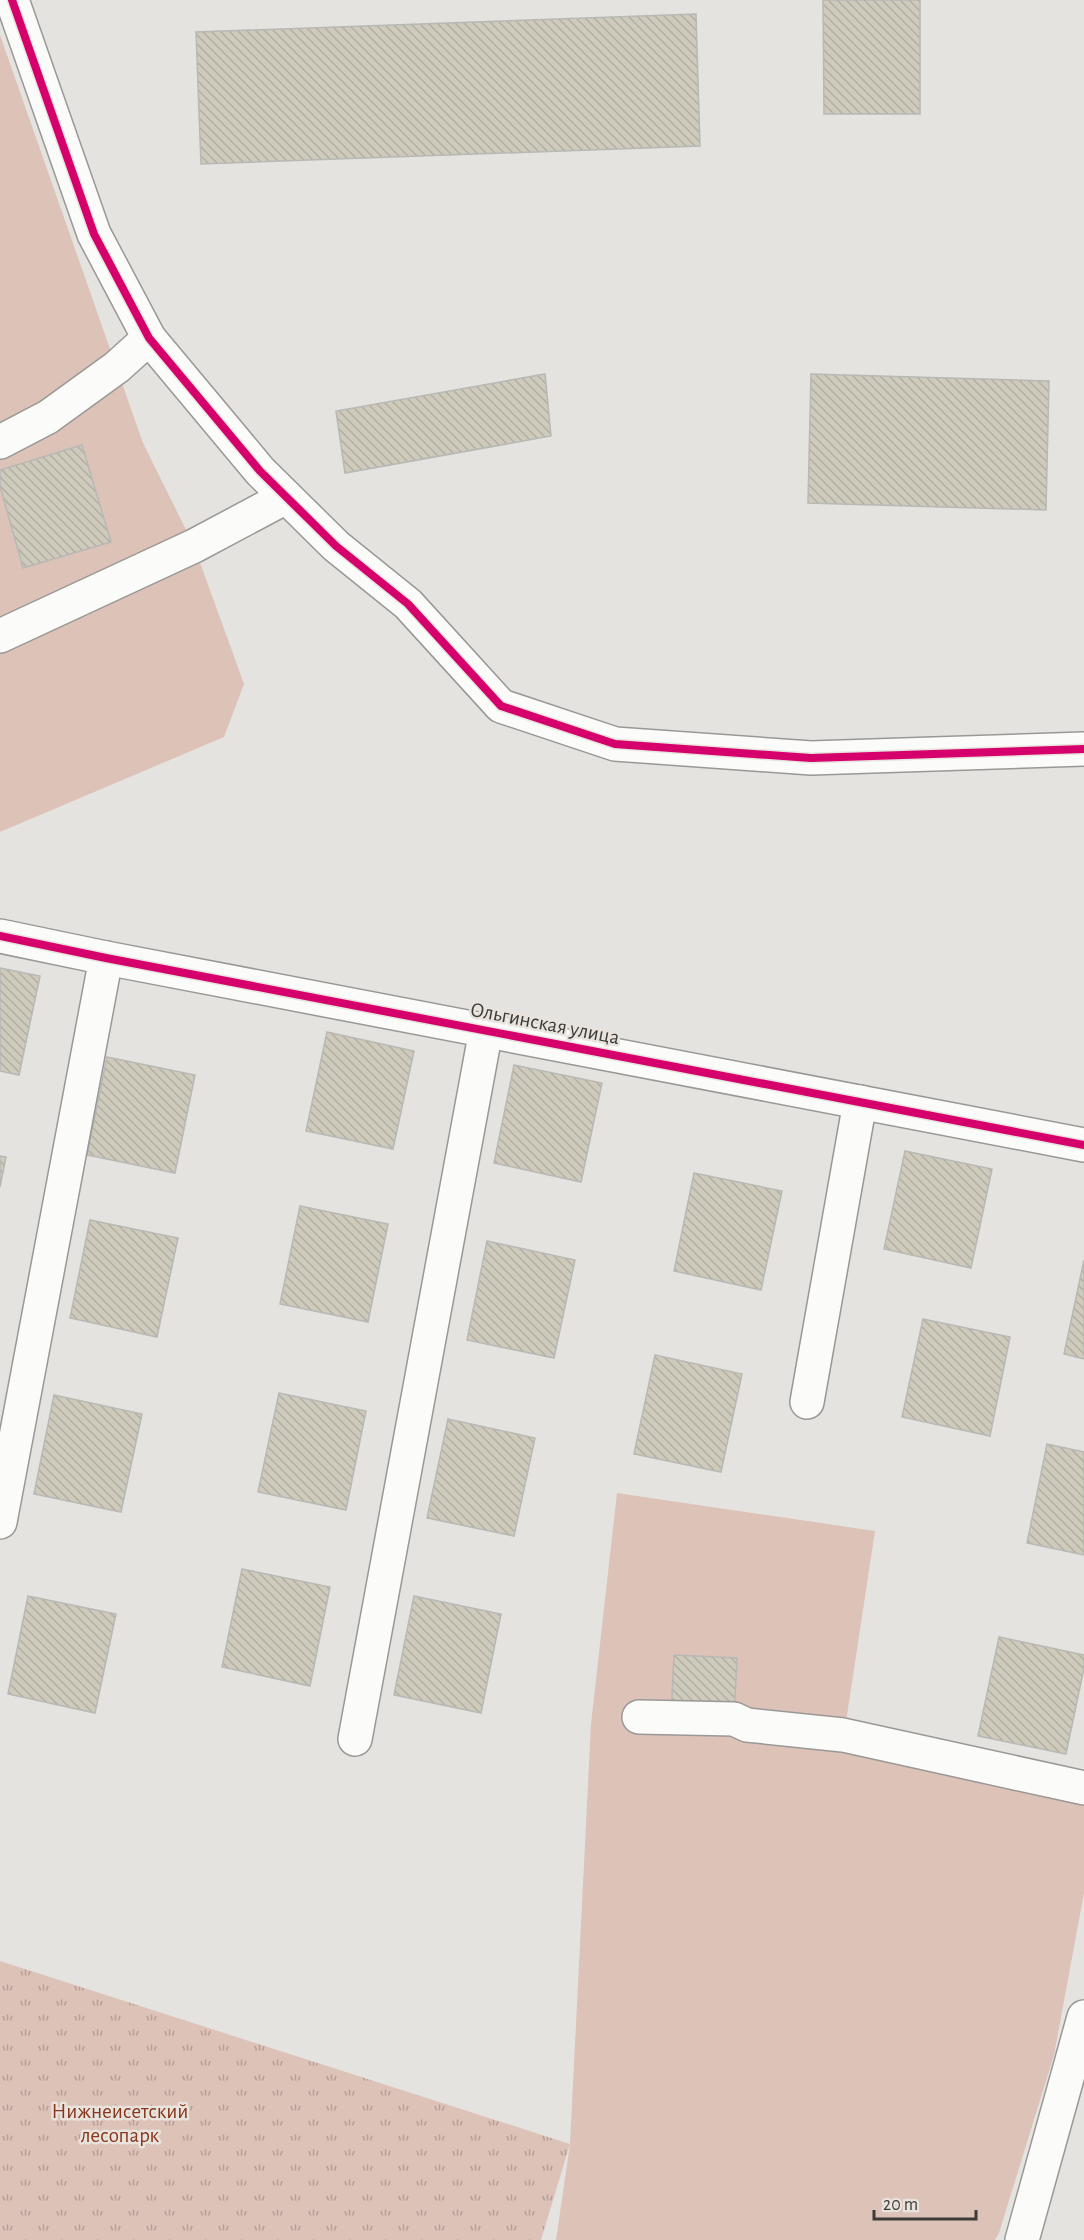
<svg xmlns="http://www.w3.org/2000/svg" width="1084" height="2240" viewBox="0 0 1084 2240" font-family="'Alegreya Sans',sans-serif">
	<defs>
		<pattern id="park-tufts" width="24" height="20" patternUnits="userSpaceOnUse" patternTransform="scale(1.5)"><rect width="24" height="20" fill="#ddc2b8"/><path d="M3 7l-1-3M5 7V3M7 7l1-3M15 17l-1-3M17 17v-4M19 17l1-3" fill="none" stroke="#b59f97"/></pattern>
		<pattern id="building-back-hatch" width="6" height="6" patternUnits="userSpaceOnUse" patternTransform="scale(1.5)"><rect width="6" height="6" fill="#cecabc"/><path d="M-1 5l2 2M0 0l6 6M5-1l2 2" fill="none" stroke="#b2aea2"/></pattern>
	</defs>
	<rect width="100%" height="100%" fill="#e5e3e0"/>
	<!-- green -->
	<g fill="#ddc2b8">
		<path d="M 0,35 L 143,443 L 194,546 L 244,684 L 224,737 L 0,832 Z"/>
		<path d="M 617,1493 L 875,1531 L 842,1748 L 1084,1799 L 1084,1893 L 1054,2055 L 999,2233 L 995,2240 L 556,2240 L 570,2144 L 591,1724 Z"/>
	</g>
	<!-- park -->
	<path fill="url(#park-tufts)" d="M 0,1961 L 570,2144 L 541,2240 L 0,2240 Z"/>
	<!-- building -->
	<g fill="url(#building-back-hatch)" stroke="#b8b8b5" stroke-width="1.5">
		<path d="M 823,0 L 920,0 L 920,114 L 824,114 Z"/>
		<path d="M 696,14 L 700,146 L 201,164 L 196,32 Z"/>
		<path d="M 545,374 L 551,436 L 345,473 L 336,411 Z"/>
		<path d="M 811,374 L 1049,381 L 1046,510 L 808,503 Z"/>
		<path d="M 82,445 L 111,542 L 23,568 L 0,486 L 0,470 Z"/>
		<path d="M 0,968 L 40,976 L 19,1075 L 0,1071 Z"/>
		<path d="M 327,1032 L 414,1051 L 393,1149 L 306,1131 Z"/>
		<path d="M 107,1057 L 195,1075 L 175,1173 L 87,1155 Z"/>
		<path d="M 514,1065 L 602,1083 L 581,1182 L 494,1163 Z"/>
		<path d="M 905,1151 L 992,1169 L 971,1268 L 884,1249 Z"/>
		<path d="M 0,1156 L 6,1157 L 0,1187 Z"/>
		<path d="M 694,1173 L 782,1191 L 761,1290 L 674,1271 Z"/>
		<path d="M 300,1206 L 388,1224 L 368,1322 L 280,1304 Z"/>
		<path d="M 90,1220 L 178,1238 L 157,1337 L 70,1318 Z"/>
		<path d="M 487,1241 L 575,1260 L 554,1358 L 467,1340 Z"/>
		<path d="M 1084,1260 L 1084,1359 L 1064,1354 Z"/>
		<path d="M 923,1319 L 1010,1337 L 990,1436 L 902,1417 Z"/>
		<path d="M 655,1355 L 742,1374 L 721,1472 L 634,1454 Z"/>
		<path d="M 279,1393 L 366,1411 L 346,1510 L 258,1492 Z"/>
		<path d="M 54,1395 L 142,1414 L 121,1512 L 34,1494 Z"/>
		<path d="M 448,1419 L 535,1438 L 514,1536 L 427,1518 Z"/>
		<path d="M 1047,1444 L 1084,1452 L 1084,1555 L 1027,1543 Z"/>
		<path d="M 242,1569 L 330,1587 L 310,1686 L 222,1667 Z"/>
		<path d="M 28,1596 L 116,1614 L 95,1713 L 8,1694 Z"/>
		<path d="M 414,1596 L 501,1614 L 481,1713 L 394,1695 Z"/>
		<path d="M 999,1637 L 1084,1655 L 1084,1668 L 1066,1754 L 978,1736 Z"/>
		<path d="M 674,1655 L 737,1658 L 734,1719 L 671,1716 Z"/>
	</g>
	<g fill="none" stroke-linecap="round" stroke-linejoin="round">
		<defs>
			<g id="minor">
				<path d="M 12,0 L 94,234 L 149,338 L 260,471 L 336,546 L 408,604 L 501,706 L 615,744 L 811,758 L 1084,749"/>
				<path d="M 0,442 L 48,417 L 117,367 L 149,338"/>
				<path d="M 0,636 L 194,546 L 286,497"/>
				<path d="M 0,936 L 106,958 L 1084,1145"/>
				<path d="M 807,1402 L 860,1102"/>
				<path d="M 0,1522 L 106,958"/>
				<path d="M 639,1717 L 734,1719 L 747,1725 L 843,1735 L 1084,1788"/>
				<path d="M 355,1739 L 486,1030"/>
				<path d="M 1022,2240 L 1084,2017"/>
			</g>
		</defs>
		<!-- minor casing -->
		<use href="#minor" stroke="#9a9896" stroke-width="36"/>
		<!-- minor -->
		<use href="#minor" stroke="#fbfbfa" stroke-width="33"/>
		<defs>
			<g id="cycleway">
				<path d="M 12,0 L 94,234 L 149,338 L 260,471 L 336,546 L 408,604 L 501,706 L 615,744 L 811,758 L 1084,749"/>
				<path d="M 0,936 L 106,958 L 1084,1145"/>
			</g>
		</defs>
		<!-- cycleway casing -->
		<use href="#cycleway" stroke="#e8e3dd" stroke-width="11"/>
		<!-- cycleway -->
		<use href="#cycleway" stroke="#d6006c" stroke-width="8"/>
	</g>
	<g text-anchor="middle" stroke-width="5" stroke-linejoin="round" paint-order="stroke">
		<!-- street labels -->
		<g font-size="21" fill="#3e3c39" stroke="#e8e3dd">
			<text transform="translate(545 1023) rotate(11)" y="7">Ольгинская улица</text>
		</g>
		<!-- park labels -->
		<g font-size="21" fill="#89371c" stroke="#e8e3dd">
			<text x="120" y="2118">Нижнеисетский<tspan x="120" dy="24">лесопарк</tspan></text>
		</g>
	</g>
	<!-- scale -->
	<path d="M874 2210v9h102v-9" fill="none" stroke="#3e3c39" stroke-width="3"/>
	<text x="883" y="2210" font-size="18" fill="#3e3c39" stroke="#e8e3dd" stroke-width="4.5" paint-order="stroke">20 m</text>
</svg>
